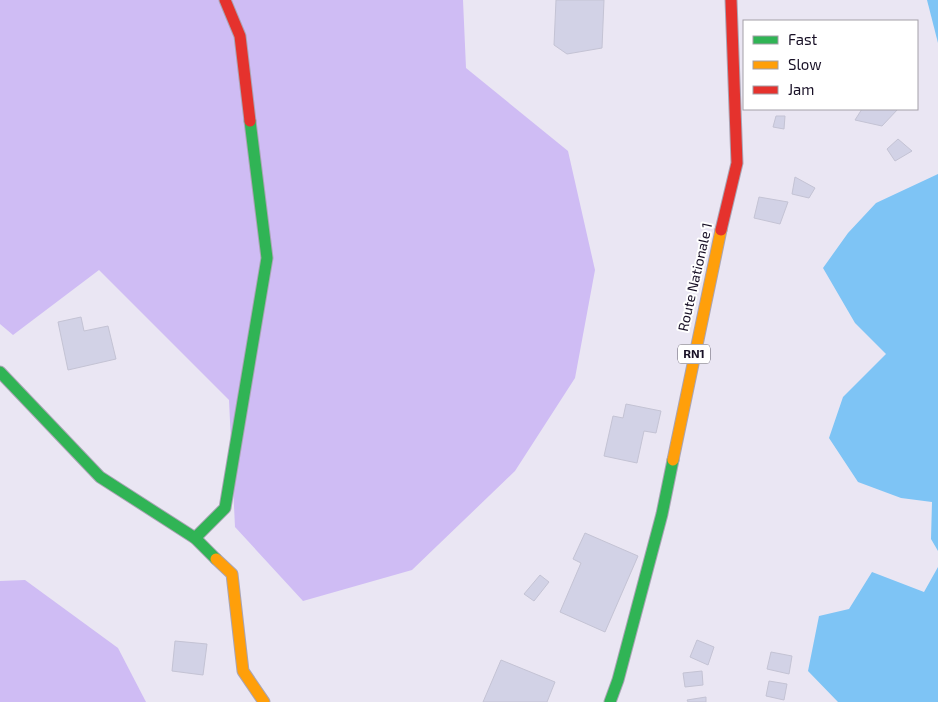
<svg xmlns="http://www.w3.org/2000/svg" width="938" height="702" viewBox="0 0 938 702" font-family="'Exo 2',sans-serif">
	<rect width="100%" height="100%" fill="#eae6f3"/>
	<!-- forest -->
	<g fill="#cfbcf4">
		<path d="M 0,0 L 463,0 L 466,68 L 568,151 L 595,270 L 575,378 L 515,471 L 412,570 L 303,601 L 235,527 L 229,400 L 99,270 L 13,335 L 0,324 Z"/>
		<path d="M 25,580 L 118,648 L 146,702 L 0,702 L 0,581 Z"/>
	</g>
	<!-- water -->
	<g fill="#7ec4f5">
		<path d="M 927,0 L 938,0 L 938,43 Z"/>
		<path d="M 938,174 L 938,551 L 931,539 L 932,502 L 901,498 L 858,482 L 829,438 L 843,397 L 886,354 L 855,323 L 823,268 L 848,233 L 876,203 Z"/>
		<path d="M 938,567 L 938,702 L 838,702 L 808,671 L 819,616 L 849,609 L 872,572 L 924,592 Z"/>
	</g>
	<!-- building -->
	<g fill="#d2d2e6" stroke="#c4c3d4">
		<path d="M 556,0 L 604,0 L 602,48 L 567,54 L 554,45 Z"/>
		<path d="M 862,109 L 898,109 L 882,126 L 855,120 Z"/>
		<path d="M 776,116 L 785,116 L 784,129 L 773,127 Z"/>
		<path d="M 898,139 L 912,151 L 895,161 L 887,149 Z"/>
		<path d="M 795,177 L 815,188 L 809,198 L 792,194 Z"/>
		<path d="M 759,197 L 788,202 L 780,224 L 754,218 Z"/>
		<path d="M 81,317 L 84,331 L 108,326 L 116,359 L 68,370 L 58,322 Z"/>
		<path d="M 626,404 L 661,411 L 656,433 L 644,431 L 637,463 L 604,456 L 613,416 L 623,418 Z"/>
		<path d="M 585,533 L 638,556 L 605,632 L 560,612 L 581,563 L 573,559 Z"/>
		<path d="M 540,575 L 549,582 L 534,601 L 524,594 Z"/>
		<path d="M 697,640 L 714,647 L 708,665 L 690,657 Z"/>
		<path d="M 175,641 L 207,644 L 203,675 L 172,671 Z"/>
		<path d="M 771,652 L 792,656 L 789,674 L 767,669 Z"/>
		<path d="M 501,660 L 555,682 L 547,702 L 483,702 Z"/>
		<path d="M 702,671 L 703,685 L 685,687 L 683,673 Z"/>
		<path d="M 769,681 L 787,684 L 784,700 L 766,696 Z"/>
		<path d="M 706,697 L 706,702 L 688,702 L 687,700 Z"/>
	</g>
	<g fill="none" stroke-linecap="round" stroke-linejoin="round">
		<defs>
			<g id="fast">
				<path d="M 0,372 L 100,477 L 195,538 L 216,559"/>
				<path d="M 195,538 L 225,508 L 267,258 L 250,121"/>
				<path d="M 610,702 L 618,680 L 662,514 L 673,460"/>
			</g>
			<g id="slow">
				<path d="M 673,460 L 721,230"/>
				<path d="M 216,559 L 232,574 L 243,671 L 264,702"/>
			</g>
			<g id="jam">
				<path d="M 225,0 L 240,36 L 250,121"/>
				<path d="M 721,230 L 737,163 L 731,0"/>
			</g>
		</defs>
		<!-- fast casing -->
		<use href="#fast" stroke="#a9a4b4" stroke-width="13"/>
		<!-- slow casing -->
		<use href="#slow" stroke="#a9a4b4" stroke-width="13"/>
		<!-- jam casing -->
		<use href="#jam" stroke="#a9a4b4" stroke-width="13"/>
		<!-- fast -->
		<use href="#fast" stroke="#30b455" stroke-width="11"/>
		<!-- slow -->
		<use href="#slow" stroke="#ff9f0a" stroke-width="11"/>
		<!-- jam -->
		<use href="#jam" stroke="#e5322d" stroke-width="11"/>
	</g>
	<g text-anchor="middle" stroke-width="4" stroke-linejoin="round" paint-order="stroke">
		<!-- shield labels -->
		<rect fill="#fff" stroke="#5d5867" stroke-width="1" x="678" y="344.5" width="32" height="19" rx="4"/>
		<g font-size="12" font-weight="bold" fill="#181026">
			<text x="694" y="358">RN1</text>
		</g>
		<!-- street labels -->
		<g font-size="14" fill="#181026" stroke="#fff">
			<text transform="translate(695 277) rotate(-77)" y="5">Route Nationale 1</text>
		</g>
	</g>
	<!-- legend -->
	<rect x="743" y="20" width="175" height="90" fill="#ffffff" stroke="#a39fa8"/>
	<rect x="753" y="36" width="25" height="8" fill="#30b455" stroke="#a39fa8"/>
	<text x="788" y="45" font-size="15" fill="#181026">Fast</text>
	<rect x="753" y="61" width="25" height="8" fill="#ff9f0a" stroke="#a39fa8"/>
	<text x="788" y="70" font-size="15" fill="#181026">Slow</text>
	<rect x="753" y="86" width="25" height="8" fill="#e5322d" stroke="#a39fa8"/>
	<text x="788" y="95" font-size="15" fill="#181026">Jam</text>
</svg>
